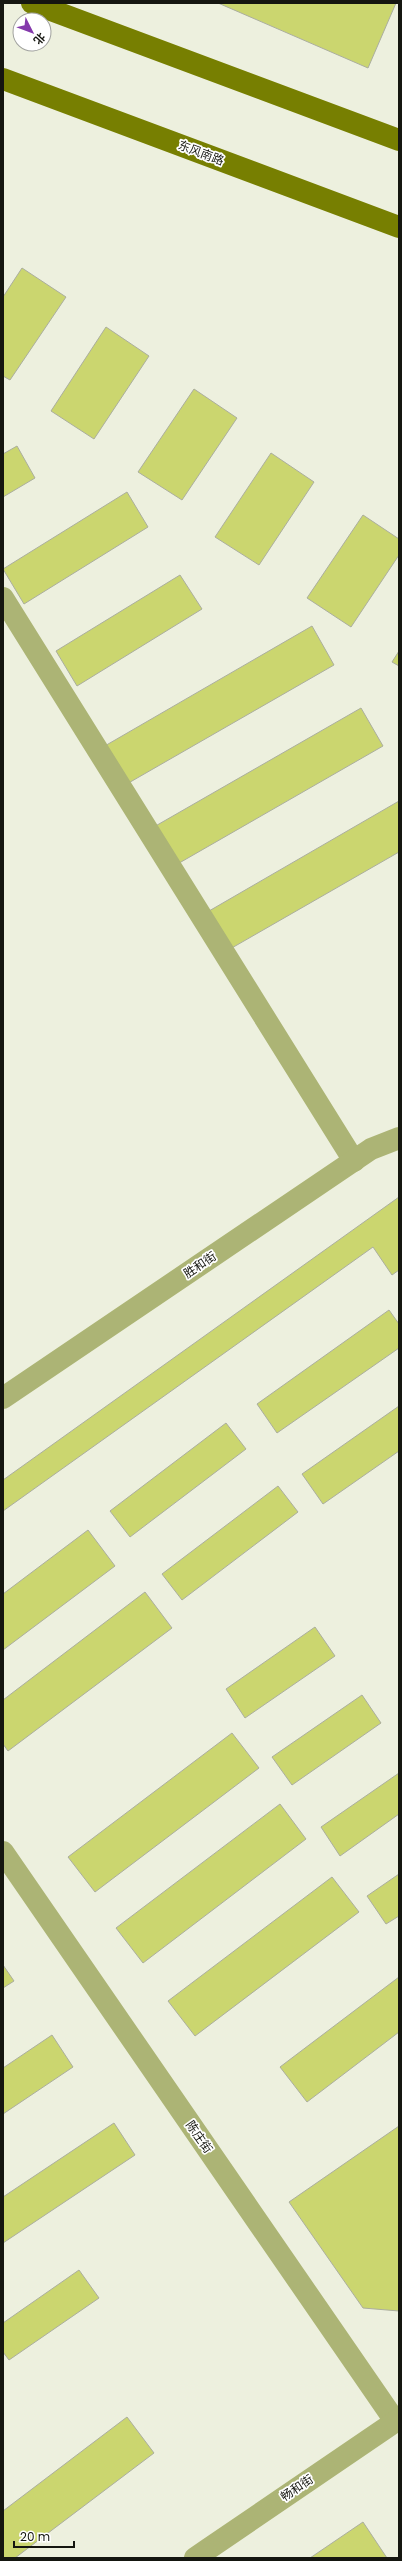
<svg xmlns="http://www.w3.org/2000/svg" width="402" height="2561" viewBox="0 0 402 2561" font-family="Poppins,'Noto Sans SC',sans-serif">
	<rect width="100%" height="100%" fill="#edf0de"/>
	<!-- building -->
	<g fill="#cbd66f" stroke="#abae9e">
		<path d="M 218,3 L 396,3 L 368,68 Z"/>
		<path d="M 22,268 L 66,297 L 10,380 L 3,376 L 3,297 Z"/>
		<path d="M 106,327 L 149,356 L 94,439 L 51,411 Z"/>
		<path d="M 194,389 L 237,418 L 182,500 L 138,472 Z"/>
		<path d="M 17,446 L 35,478 L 3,497 L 3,454 Z"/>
		<path d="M 271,453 L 314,482 L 259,565 L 215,537 Z"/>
		<path d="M 127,492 L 148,527 L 24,604 L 3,569 Z"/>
		<path d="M 363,515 L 399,539 L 399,555 L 351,627 L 307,598 Z"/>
		<path d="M 180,575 L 202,609 L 77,686 L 56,651 Z"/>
		<path d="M 312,626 L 334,665 L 125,785 L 103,747 Z"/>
		<path d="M 399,651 L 399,666 L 392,662 Z"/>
		<path d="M 361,708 L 383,746 L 174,866 L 152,828 Z"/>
		<path d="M 399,801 L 399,852 L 230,949 L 209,911 Z"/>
		<path d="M 399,1197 L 399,1270 L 392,1275 L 373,1247 L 3,1511 L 3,1480 Z"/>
		<path d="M 389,1310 L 399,1324 L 399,1348 L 277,1433 L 257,1404 Z"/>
		<path d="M 399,1406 L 399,1451 L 323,1504 L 302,1474 Z"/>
		<path d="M 226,1423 L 246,1449 L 130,1537 L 110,1511 Z"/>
		<path d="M 278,1486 L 298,1512 L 182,1600 L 162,1574 Z"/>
		<path d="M 88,1530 L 115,1566 L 3,1650 L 3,1594 Z"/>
		<path d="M 145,1592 L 172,1628 L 8,1751 L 3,1744 L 3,1700 Z"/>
		<path d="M 315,1627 L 335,1656 L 245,1718 L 226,1689 Z"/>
		<path d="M 362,1695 L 381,1723 L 292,1785 L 272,1757 Z"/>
		<path d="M 232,1733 L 259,1768 L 95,1892 L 68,1857 Z"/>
		<path d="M 399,1773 L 399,1814 L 340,1856 L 321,1827 Z"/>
		<path d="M 280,1804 L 306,1839 L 143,1963 L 116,1928 Z"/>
		<path d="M 399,1874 L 399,1916 L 386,1924 L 367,1896 Z"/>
		<path d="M 332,1877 L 359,1912 L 195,2036 L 168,2001 Z"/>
		<path d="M 3,1965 L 14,1981 L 3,1988 Z"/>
		<path d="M 399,1977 L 399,2032 L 307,2102 L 280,2067 Z"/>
		<path d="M 52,2035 L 73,2067 L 3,2114 L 3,2068 Z"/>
		<path d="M 114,2123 L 135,2155 L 3,2243 L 3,2197 Z"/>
		<path d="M 399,2126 L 399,2311 L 363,2308 L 289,2202 Z"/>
		<path d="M 79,2270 L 99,2298 L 9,2360 L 3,2352 L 3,2323 Z"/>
		<path d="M 127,2417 L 154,2453 L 15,2558 L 3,2558 L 3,2511 Z"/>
		<path d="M 363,2522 L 387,2558 L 310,2558 Z"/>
	</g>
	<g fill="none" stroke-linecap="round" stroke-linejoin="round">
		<!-- minor -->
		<g stroke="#acb475" stroke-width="22">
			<path d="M 3,598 L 354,1161"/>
			<path d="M 3,1398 L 371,1149 L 399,1138"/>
			<path d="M 3,1852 L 395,2421"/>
			<path d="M 195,2558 L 399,2419"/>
		</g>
		<!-- major -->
		<g stroke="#777f01" stroke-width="22">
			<path d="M 32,3 L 399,140"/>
			<path d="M 3,79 L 399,227"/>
		</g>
	</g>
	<g text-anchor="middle" stroke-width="3.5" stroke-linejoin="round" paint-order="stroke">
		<!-- street labels -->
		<g font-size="12" fill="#151610" stroke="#fff">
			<text transform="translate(201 153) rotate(21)" y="4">东风南路</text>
			<text transform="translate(200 1265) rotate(-34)" y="4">胜和街</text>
			<text transform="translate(199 2137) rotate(55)" y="4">陈庄街</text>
			<text transform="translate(297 2488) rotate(-34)" y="4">畅和街</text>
		</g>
	</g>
	<!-- border -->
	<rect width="402" height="2561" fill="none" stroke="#151610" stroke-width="8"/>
	<!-- north arrow -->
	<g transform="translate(32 32) rotate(132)"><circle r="19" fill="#ffffff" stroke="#a1a29f"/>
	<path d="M0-3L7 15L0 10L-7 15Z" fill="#8439ab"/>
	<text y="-6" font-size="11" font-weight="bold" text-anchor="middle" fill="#151610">北</text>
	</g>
	<!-- scale -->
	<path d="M14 2541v6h60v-6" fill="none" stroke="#151610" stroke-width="2"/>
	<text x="20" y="2541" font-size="12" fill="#151610" stroke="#ffffff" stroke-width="3" paint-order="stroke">20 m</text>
</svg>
